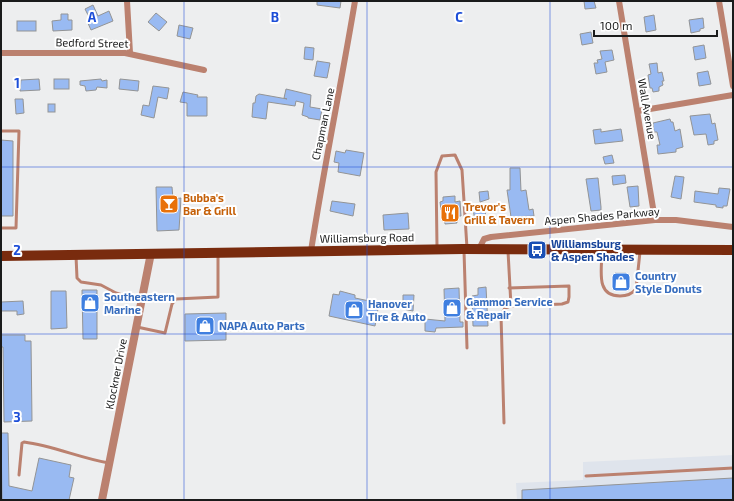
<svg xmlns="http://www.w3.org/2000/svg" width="734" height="501" viewBox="0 0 734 501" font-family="'Exo 2',sans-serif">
	<rect width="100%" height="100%" fill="#edeeef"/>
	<!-- built -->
	<path fill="#dfe4ec" d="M 733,455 L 733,500 L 517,500 L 516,483 L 583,480 L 583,462 Z"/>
	<!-- building -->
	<g fill="#99baf2" stroke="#939495">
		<path d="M 317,1 L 341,1 L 340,8 L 317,5 Z"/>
		<path d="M 584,1 L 594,1 L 596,8 L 585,9 Z"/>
		<path d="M 93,5 L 98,16 L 109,11 L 113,21 L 91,30 L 87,21 L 90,19 L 85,9 Z"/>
		<path d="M 156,13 L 167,22 L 159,31 L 148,22 Z"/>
		<path d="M 61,14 L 68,14 L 68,20 L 72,20 L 72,30 L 53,31 L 52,21 L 61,20 Z"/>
		<path d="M 654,15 L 656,30 L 646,32 L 644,17 Z"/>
		<path d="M 703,18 L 704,28 L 700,29 L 700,31 L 691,33 L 689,20 Z"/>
		<rect x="17" y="21" width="19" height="10"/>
		<path d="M 179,25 L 193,28 L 190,39 L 177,36 Z"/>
		<path d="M 591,32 L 593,43 L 582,45 L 580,34 Z"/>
		<path d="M 704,45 L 706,58 L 695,60 L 693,47 Z"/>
		<path d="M 305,47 L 314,48 L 313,60 L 304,59 Z"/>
		<path d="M 612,50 L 614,60 L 605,62 L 607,72 L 596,74 L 594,63 L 598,63 L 597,60 L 602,59 L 600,51 Z"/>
		<path d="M 317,61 L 330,63 L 327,78 L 314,76 Z"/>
		<path d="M 657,63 L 658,73 L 662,72 L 664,81 L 662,81 L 663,85 L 659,87 L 659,91 L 653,92 L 652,88 L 650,88 L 648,75 L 651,74 L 649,64 Z"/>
		<path d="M 708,71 L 711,84 L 699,86 L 697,73 Z"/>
		<path d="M 39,79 L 40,90 L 20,91 L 21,80 Z"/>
		<rect x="54" y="79" width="15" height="10"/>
		<path d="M 101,79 L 102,81 L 107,80 L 107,88 L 97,87 L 96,90 L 86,91 L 85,86 L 80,85 L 80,81 Z"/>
		<path d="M 120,79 L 139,81 L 138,91 L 119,89 Z"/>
		<path d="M 153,86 L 169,88 L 167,99 L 158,97 L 154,118 L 141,115 L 143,105 L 149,106 Z"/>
		<path d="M 286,89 L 311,95 L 310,107 L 322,109 L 320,120 L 308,118 L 308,117 L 302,115 L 304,103 L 296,101 L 295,106 L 268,102 L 266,119 L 252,117 L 253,103 L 255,103 L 256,96 L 259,94 L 287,99 L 284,98 Z"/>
		<path d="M 183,92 L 198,95 L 197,97 L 207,97 L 207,116 L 187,116 L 187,103 L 180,102 Z"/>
		<path d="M 15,99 L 23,99 L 24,113 L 16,114 Z"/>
		<rect x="48" y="104" width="7" height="8"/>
		<path d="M 710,114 L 712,124 L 715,123 L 718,140 L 714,141 L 714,144 L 708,145 L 706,134 L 694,135 L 690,116 Z"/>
		<path d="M 670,119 L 671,122 L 673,122 L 675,131 L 680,129 L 683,147 L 676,149 L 676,152 L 658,154 L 657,145 L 660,145 L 657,132 L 654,132 L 653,123 Z"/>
		<path d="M 601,129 L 601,132 L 621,129 L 623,141 L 595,144 L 593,130 Z"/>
		<path d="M 1,140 L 13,141 L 13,216 L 1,216 Z"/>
		<path d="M 346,150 L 364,153 L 360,176 L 338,172 L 339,163 L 334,162 L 336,151 L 345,153 Z"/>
		<path d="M 612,155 L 614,163 L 605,164 L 603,157 Z"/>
		<path d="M 510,168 L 520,168 L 521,191 L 526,190 L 529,210 L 533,209 L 534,216 L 511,217 L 507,190 L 510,190 Z"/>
		<path d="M 625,175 L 626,183 L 613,185 L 612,176 Z"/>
		<path d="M 675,176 L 684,177 L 681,199 L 671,197 Z"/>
		<path d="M 598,178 L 601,207 L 601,210 L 591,211 L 586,179 Z"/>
		<path d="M 638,186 L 639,206 L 630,207 L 627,187 Z"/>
		<path d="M 156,187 L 172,187 L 173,199 L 181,198 L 179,230 L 157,231 Z"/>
		<path d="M 719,188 L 730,189 L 727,206 L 723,206 L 723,208 L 716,207 L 716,205 L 694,202 L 695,191 L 718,194 Z"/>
		<path d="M 488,191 L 489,199 L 480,202 L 479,192 Z"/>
		<path d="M 455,196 L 455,202 L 460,201 L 461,216 L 456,216 L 457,223 L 445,224 L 444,210 L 441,210 L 440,202 L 443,201 L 443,197 Z"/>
		<path d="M 332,201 L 355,204 L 353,216 L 330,211 Z"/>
		<path d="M 485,208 L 486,220 L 475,221 L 473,209 Z"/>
		<path d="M 408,213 L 409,229 L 384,230 L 383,215 Z"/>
		<path d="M 615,273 L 626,273 L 625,288 L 615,288 Z"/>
		<path d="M 486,287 L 488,326 L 473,326 L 472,296 L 478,295 L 478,288 Z"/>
		<path d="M 459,288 L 460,322 L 463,322 L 463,327 L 436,328 L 435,332 L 425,331 L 425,319 L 445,321 L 444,289 Z"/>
		<path d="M 82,290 L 97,290 L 97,339 L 83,339 Z"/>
		<path d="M 51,291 L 66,291 L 67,328 L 51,329 Z"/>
		<path d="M 340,291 L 355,295 L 355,298 L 379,303 L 375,326 L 329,316 L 333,294 L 339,295 Z"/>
		<path d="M 403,295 L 414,295 L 413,311 L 403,309 Z"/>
		<path d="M 23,301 L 24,314 L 17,315 L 17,311 L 1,311 L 1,302 Z"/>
		<path d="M 226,313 L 226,340 L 185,341 L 185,314 Z"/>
		<path d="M 1,335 L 25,335 L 25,341 L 31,341 L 32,421 L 4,422 L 3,347 L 1,347 Z"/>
		<path d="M 1,433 L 8,433 L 9,486 L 32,491 L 39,458 L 71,465 L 69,477 L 74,478 L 69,500 L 2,500 Z"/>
		<path d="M 733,478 L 733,500 L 522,500 L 522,490 Z"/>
	</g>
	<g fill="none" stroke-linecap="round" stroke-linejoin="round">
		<!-- service -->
		<g stroke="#bb816f" stroke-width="3">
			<path d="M 1,131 L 19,131 L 16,228 L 1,228"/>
			<path d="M 437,247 L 436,172 L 442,156 L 455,155 L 462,170 L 467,248"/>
			<path d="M 464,251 L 467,348"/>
			<path d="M 508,251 L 511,306 L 529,305"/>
			<path d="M 602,251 C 602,269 595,296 620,296 C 626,296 632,294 636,289 L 640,252"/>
			<path d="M 76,256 L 77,278 L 81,282 L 101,285 L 116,293 L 141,301"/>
			<path d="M 509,288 L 569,286 L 569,297 L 568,302 L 562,304 L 540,305"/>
			<path d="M 137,327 L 165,333 L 172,304 L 176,299 L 218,297 L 218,255"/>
			<path d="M 504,423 L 501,315 L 505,308 L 511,306"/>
			<path d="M 19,475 L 22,443 L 24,442 C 54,446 80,458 109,463"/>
			<path d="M 586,476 L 733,468"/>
		</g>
		<!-- minor -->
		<g stroke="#bb816f" stroke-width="6">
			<path d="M 127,1 L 130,53"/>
			<path d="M 619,1 L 655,220"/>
			<path d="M 719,1 L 733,86"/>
			<path d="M 1,53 L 125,53 L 204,70"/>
			<path d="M 638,111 L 733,95"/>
			<path d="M 479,249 L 484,239 L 491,237 L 655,220 L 676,220 L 733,227"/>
			<path d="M 311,251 C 324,167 341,85 355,1"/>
		</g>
		<!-- tertiary -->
		<path stroke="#bb816f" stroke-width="8" d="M 102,500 L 151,253"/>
		<!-- primary -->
		<path stroke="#792b0e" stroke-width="10" d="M 1,256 L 463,249 L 733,250"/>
	</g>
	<!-- grid -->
	<path fill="none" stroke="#1d4ed8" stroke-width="1" stroke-opacity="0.55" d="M 184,1 L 184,500M 367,1 L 367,500M 550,1 L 550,500M 1,167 L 733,167M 1,334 L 733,334"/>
	<!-- icons -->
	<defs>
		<symbol id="bar-square" viewBox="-11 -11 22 22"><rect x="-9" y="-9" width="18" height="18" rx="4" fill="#e8710a" stroke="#fff"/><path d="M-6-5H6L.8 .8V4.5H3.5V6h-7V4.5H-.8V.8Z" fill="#fff"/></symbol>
		<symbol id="restaurant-square" viewBox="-11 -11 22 22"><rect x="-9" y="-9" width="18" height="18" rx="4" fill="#e8710a" stroke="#fff"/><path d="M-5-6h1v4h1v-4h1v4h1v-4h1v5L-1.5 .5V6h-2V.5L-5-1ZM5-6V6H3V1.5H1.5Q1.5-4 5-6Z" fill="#fff"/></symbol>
		<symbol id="bus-square" viewBox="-11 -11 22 22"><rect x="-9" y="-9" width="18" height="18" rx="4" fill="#1a4fb4" stroke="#fff"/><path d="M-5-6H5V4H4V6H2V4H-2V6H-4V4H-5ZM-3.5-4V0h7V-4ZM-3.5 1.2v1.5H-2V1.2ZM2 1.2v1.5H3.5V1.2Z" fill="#fff"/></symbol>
		<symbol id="shop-square" viewBox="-11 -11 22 22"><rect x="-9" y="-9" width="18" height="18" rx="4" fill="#3f7fe0" stroke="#fff"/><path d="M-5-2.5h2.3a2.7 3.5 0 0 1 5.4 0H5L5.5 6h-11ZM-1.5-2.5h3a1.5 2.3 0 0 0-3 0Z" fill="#fff"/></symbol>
	</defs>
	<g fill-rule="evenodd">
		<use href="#bar-square" x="158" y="193" width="22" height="22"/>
		<use href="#restaurant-square" x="439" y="202" width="22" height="22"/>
		<use href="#bus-square" x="526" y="239" width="22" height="22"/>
		<use href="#shop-square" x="610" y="271" width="22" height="22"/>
		<use href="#shop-square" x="79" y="292" width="22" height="22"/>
		<use href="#shop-square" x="441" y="297" width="22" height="22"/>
		<use href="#shop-square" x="343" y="299" width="22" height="22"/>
		<use href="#shop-square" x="194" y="315" width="22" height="22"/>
	</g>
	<g text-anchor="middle" stroke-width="4" stroke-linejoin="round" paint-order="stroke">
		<!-- street labels -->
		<g font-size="11" fill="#1a1b1b" stroke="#fff">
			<text transform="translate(92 43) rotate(1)" y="4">Bedford Street</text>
			<text transform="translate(647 109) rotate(80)" y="4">Wall Avenue</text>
			<text transform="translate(323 124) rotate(-78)" y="4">Chapman Lane</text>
			<text transform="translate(602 216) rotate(-5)" y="4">Aspen Shades Parkway</text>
			<text transform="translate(367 238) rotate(-1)" y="4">Williamsburg Road</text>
			<text transform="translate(116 374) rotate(-79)" y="4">Klockner Drive</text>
		</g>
		<!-- food labels -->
		<g font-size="11" font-weight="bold" fill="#c56008" stroke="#fff" text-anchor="start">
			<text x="183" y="202">Bubba's<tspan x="183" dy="13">Bar &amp; Grill</tspan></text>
			<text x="464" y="211">Trevor's<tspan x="464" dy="13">Grill &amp; Tavern</tspan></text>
		</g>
		<!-- transit labels -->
		<g font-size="11" font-weight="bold" fill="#164399" stroke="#fff" text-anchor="start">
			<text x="551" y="248">Williamsburg<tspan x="551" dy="13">&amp; Aspen Shades</tspan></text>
		</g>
		<!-- shop labels -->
		<g font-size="11" font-weight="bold" fill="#366cbe" stroke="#fff" text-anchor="start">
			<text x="635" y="280">Country<tspan x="635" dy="13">Style Donuts</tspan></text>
			<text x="104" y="301">Southeastern<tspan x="104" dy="13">Marine</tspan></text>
			<text x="466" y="306">Gammon Service<tspan x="466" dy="13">&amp; Repair</tspan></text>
			<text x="368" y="308">Hanover<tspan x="368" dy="13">Tire &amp; Auto</tspan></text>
			<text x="219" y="330">NAPA Auto Parts</text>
		</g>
	</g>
	<g font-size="13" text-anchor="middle" font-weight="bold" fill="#1d4ed8" stroke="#fff" stroke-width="4" stroke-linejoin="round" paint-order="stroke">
		<text x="92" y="22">A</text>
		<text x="275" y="22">B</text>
		<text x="459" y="22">C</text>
		<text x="17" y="88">1</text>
		<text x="17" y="255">2</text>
		<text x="17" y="422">3</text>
	</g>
	<!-- border -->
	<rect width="734" height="501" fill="none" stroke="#1a1b1b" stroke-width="4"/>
	<!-- scale -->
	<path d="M594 30v6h123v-6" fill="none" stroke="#1a1b1b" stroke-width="2"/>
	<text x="600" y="30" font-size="12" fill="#1a1b1b" stroke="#ffffff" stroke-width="3" paint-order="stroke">100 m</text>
</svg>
